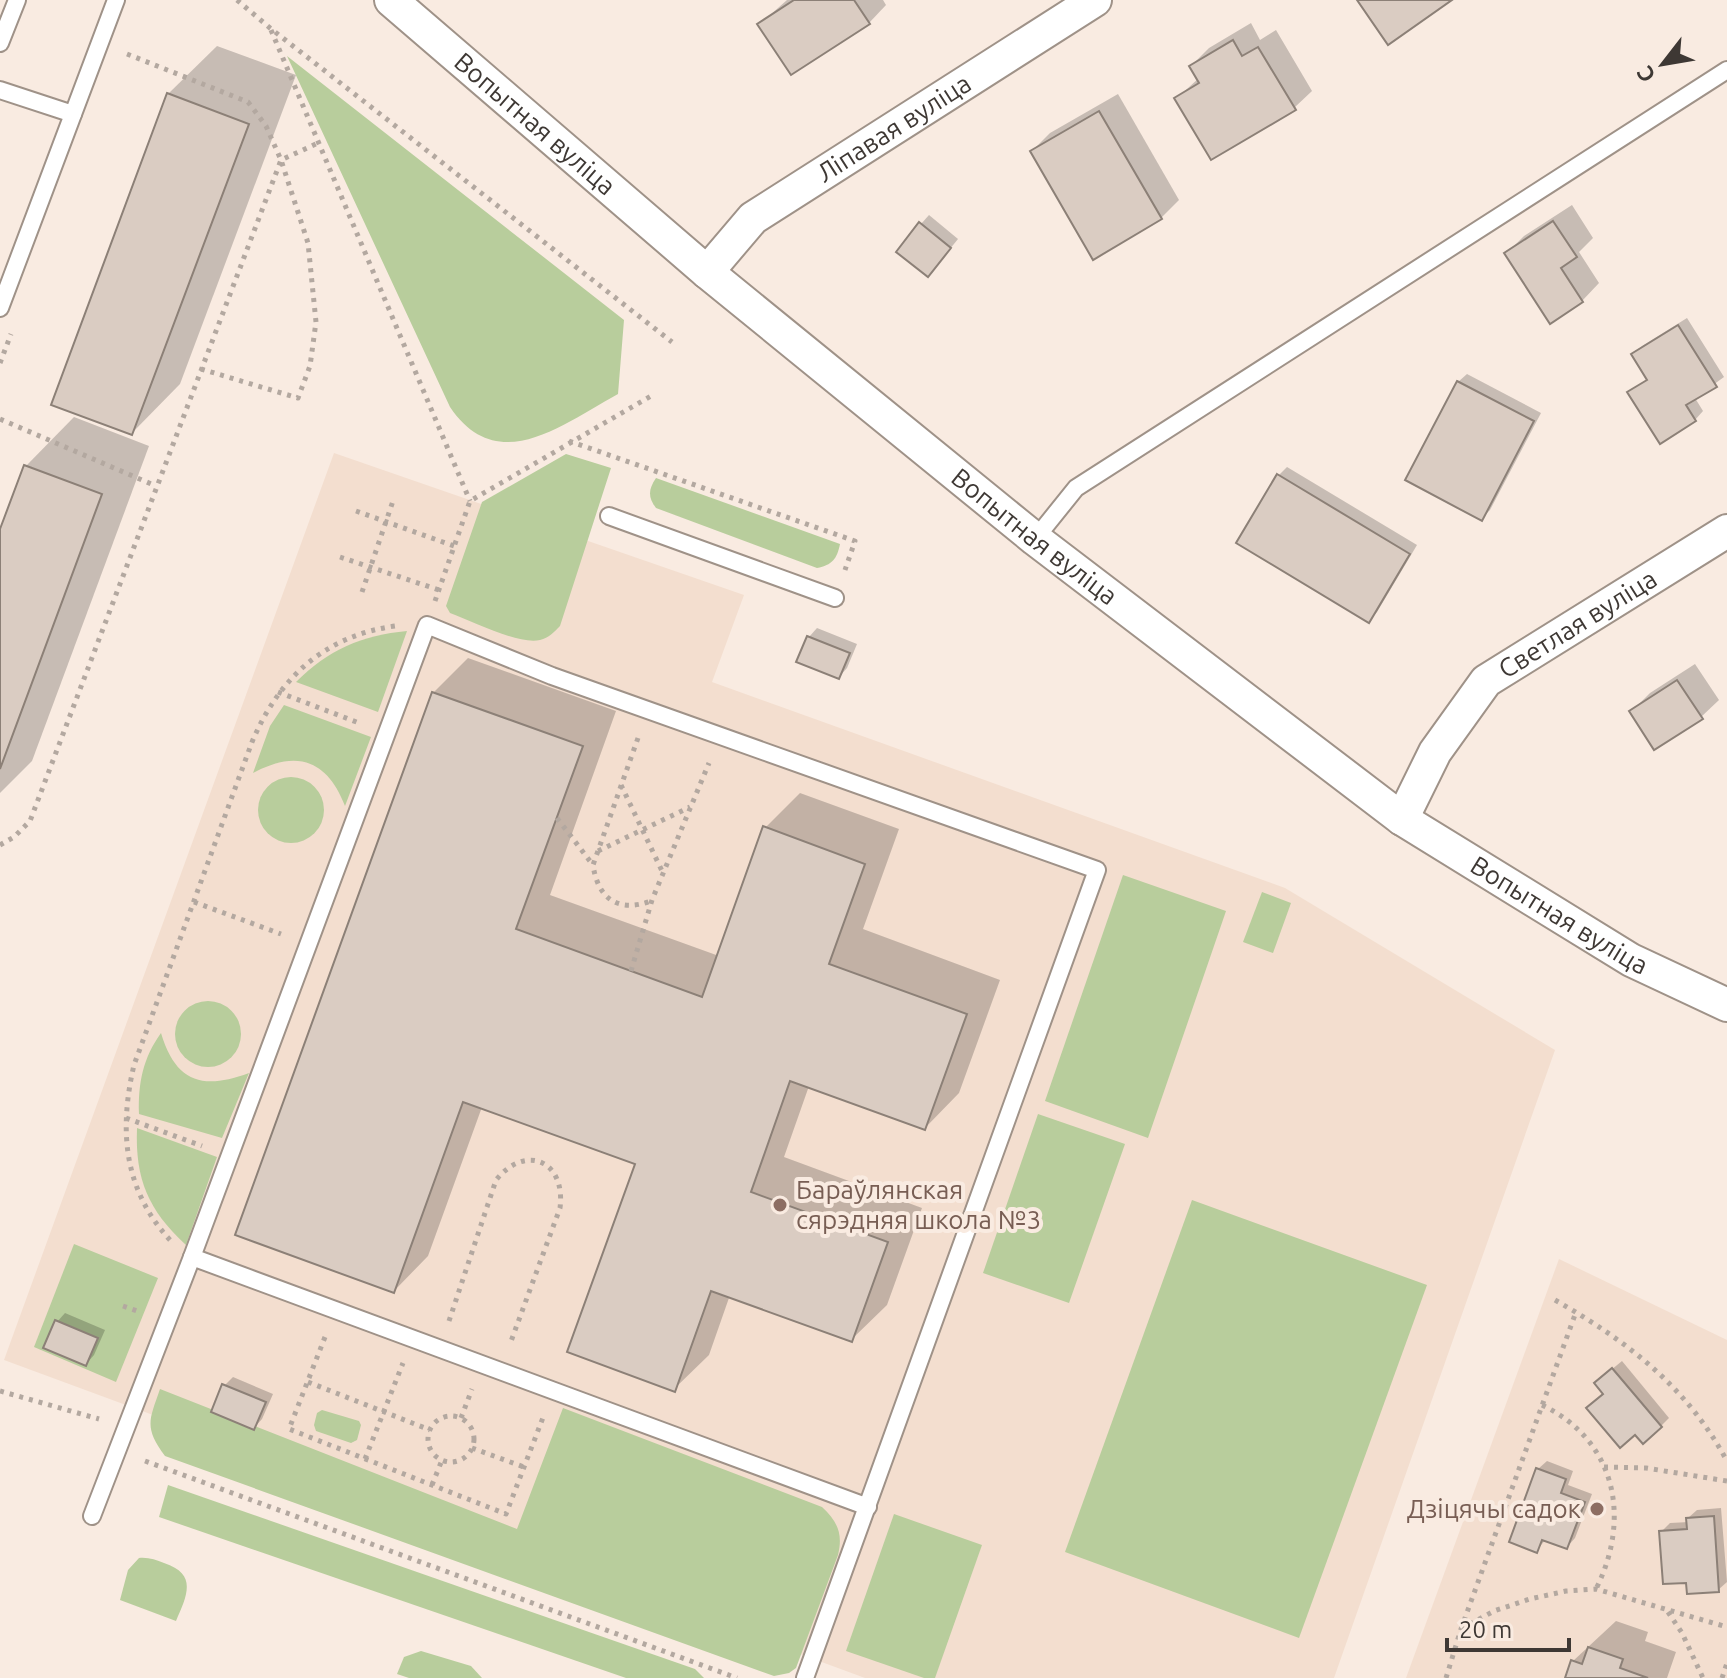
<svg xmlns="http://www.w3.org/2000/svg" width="1727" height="1678" viewBox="0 0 1727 1678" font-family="Ubuntu,sans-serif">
	<rect width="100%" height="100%" fill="#f9ebe1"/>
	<!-- built -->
	<g fill="#f3decf">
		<path d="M 334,453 L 744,595 L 712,682 L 1285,888 L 1555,1050 L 1334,1678 L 865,1678 L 4,1360 Z"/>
		<path d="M 1559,1259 L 1727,1340 L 1727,1678 L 1406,1678 Z"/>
	</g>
	<!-- green -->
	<g fill="#b8cd9c">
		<path d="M 287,56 L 624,320 L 618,394 C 563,424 498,478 450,407 Z"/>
		<path d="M 566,454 L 611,468 L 560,626 C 554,632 549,638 540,640 C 518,645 472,621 450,613 L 446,606 L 482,502 Z"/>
		<path d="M 656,478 L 840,544 C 837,559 832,565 817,568 L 656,508 C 648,497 648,490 656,478 Z"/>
		<path d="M 407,631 L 378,712 L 296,682 C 328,650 362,635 407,631 Z"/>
		<path d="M 284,705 L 371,737 L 345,806 C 327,759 296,750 253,773 L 270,726 Z"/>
		<circle cx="291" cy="810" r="33"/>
		<path d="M 1123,875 L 1226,911 L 1148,1138 L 1045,1101 Z"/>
		<path d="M 1262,892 L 1291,903 L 1273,953 L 1243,942 Z"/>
		<circle cx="208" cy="1034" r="33"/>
		<path d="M 161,1033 C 176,1083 203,1090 249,1073 L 222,1138 L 139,1114 C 138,1083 143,1058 161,1033 Z"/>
		<path d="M 1038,1114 L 1125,1144 L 1069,1303 L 983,1273 Z"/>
		<path d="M 137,1128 L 217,1157 L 186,1245 C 148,1210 135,1179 137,1128 Z"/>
		<path d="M 1192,1200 L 1427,1285 L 1299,1638 L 1065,1552 Z"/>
		<path d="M 74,1244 L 158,1278 L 116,1382 L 34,1347 Z"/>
		<path d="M 160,1389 L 517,1529 L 563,1408 L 822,1507 C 838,1522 843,1534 838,1555 L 796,1668 L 789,1673 L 774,1676 L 165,1456 C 144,1427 149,1421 160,1389 Z"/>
		<path d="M 322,1410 L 359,1421 L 361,1425 L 357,1440 L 351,1443 L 316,1431 L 314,1425 L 317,1413 Z"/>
		<path d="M 168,1485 L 695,1669 L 704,1678 L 626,1678 L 159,1517 Z"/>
		<path d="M 894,1514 L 982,1545 L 935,1678 L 924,1678 L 846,1651 Z"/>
		<path d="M 139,1558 C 148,1557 156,1560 164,1563 C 198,1574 187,1596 176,1621 L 120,1600 L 128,1570 Z"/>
		<path d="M 421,1651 L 471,1666 L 482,1678 L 409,1678 L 397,1674 L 404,1657 Z"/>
	</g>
	<!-- shadow -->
	<g fill="#0003">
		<path d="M 787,0 L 883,0 L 886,5 L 869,23 L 760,24 Z"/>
		<path d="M 1251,23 L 1260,40 L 1276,30 L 1312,91 L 1294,108 L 1176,99 L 1199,78 L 1191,66 L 1209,48 Z"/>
		<path d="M 217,46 L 296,75 L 180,384 L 132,433 L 168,94 Z"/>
		<path d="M 1118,94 L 1179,200 L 1161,218 L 1032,151 L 1050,133 Z"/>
		<path d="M 1572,205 L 1593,238 L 1579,252 L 1599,283 L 1582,301 L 1507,253 L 1524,236 Z"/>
		<path d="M 929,215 L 958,239 L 936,266 L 921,224 Z"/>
		<path d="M 1687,318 L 1724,377 L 1695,398 L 1703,411 L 1695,420 L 1630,392 L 1648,378 L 1633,355 L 1642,346 Z"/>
		<path d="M 1467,374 L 1541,413 L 1490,510 L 1482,518 L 1458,382 Z"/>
		<path d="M 74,417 L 149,446 L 32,761 L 0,793 L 0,535 L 26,466 Z"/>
		<path d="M 1287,467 L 1417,545 L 1377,612 L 1368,620 L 1278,476 Z"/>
		<path d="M 817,628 L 857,644 L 847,668 L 839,677 L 809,637 Z"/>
		<path d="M 468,658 L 616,711 L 550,895 L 719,956 L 765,828 L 800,793 L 899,829 L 863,929 L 1000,980 L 959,1093 L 925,1128 L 809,1086 L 784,1157 L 922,1208 L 887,1305 L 852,1339 L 730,1295 L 709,1355 L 674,1389 L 638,1163 L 482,1107 L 428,1256 L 394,1291 L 433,693 Z"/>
		<path d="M 1695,664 L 1719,700 L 1701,717 L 1632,711 L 1650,693 Z"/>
		<path d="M 65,1313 L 105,1330 L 94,1355 L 86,1364 L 57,1322 Z"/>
		<path d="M 1622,1361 L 1669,1418 L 1661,1426 L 1605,1375 Z"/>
		<path d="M 233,1377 L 273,1394 L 262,1419 L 254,1428 L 224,1386 Z"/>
		<path d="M 1547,1461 L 1573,1471 L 1568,1485 L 1592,1494 L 1575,1538 L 1567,1547 L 1546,1539 L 1537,1550 L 1538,1469 Z"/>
		<path d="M 1721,1508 L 1727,1582 L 1718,1590 L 1688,1581 L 1661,1532 L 1670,1523 L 1689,1522 L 1688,1518 L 1697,1510 Z"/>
		<path d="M 1616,1621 L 1648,1632 L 1645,1641 L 1676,1652 L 1667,1678 L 1567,1678 L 1573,1661 Z"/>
	</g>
	<!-- building -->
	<g fill="#daccc2" stroke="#8c8077" stroke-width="2">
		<path d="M 794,0 L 854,0 L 870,24 L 791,75 L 757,24 Z"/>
		<path d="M 1357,0 L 1452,0 L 1388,45 Z"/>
		<path d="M 1233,40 L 1242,56 L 1258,47 L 1296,110 L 1211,160 L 1174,98 L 1199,83 L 1189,66 Z"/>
		<path d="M 167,93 L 249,124 L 132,435 L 51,405 Z"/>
		<path d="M 1099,111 L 1162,219 L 1093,260 L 1030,151 Z"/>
		<path d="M 1553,221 L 1577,257 L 1561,268 L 1583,302 L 1550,324 L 1504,253 Z"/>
		<path d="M 919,222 L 951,248 L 928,277 L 896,252 Z"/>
		<path d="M 1678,325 L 1717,387 L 1686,405 L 1696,421 L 1660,444 L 1627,392 L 1647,380 L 1631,354 Z"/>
		<path d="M 1457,381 L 1534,421 L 1482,521 L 1405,480 Z"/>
		<path d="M 24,465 L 102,494 L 0,769 L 0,529 Z"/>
		<path d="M 1277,474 L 1410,554 L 1369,623 L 1236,543 Z"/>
		<path d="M 807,636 L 850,653 L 839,679 L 796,662 Z"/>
		<path d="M 1677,680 L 1703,719 L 1654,750 L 1629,711 Z"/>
		<path d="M 432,692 L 583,746 L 516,929 L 702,997 L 763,826 L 865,864 L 829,964 L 967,1014 L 925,1130 L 790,1081 L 751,1192 L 888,1242 L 852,1342 L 711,1291 L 675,1392 L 567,1352 L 635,1164 L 463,1102 L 394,1293 L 235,1235 Z"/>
		<path d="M 55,1320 L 98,1338 L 86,1366 L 43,1348 Z"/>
		<path d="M 1612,1368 L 1662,1427 L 1643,1444 L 1635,1435 L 1620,1448 L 1586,1408 L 1603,1394 L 1594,1383 Z"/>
		<path d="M 222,1384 L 266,1402 L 254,1430 L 211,1412 Z"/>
		<path d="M 1536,1468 L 1566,1479 L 1561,1493 L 1585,1502 L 1567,1549 L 1542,1540 L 1537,1553 L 1509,1542 Z"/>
		<path d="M 1714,1516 L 1719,1592 L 1687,1594 L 1686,1583 L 1663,1584 L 1659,1531 L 1687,1529 L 1686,1518 Z"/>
		<path d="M 1588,1647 L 1623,1659 L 1620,1668 L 1648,1678 L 1565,1678 L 1571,1660 L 1582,1664 Z"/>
	</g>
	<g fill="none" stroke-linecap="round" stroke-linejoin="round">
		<defs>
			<g id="lane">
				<path d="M 0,43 L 17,0"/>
				<path d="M 0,90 L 73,114"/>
				<path d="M 0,308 L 116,0"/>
				<path d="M 609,516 L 835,598"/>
				<path d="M 1035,539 L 1076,488 L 1727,70"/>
				<path d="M 192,1257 L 868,1507"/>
				<path d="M 92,1516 L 192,1257 L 427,625 L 552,676 L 1097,870 L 805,1678"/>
			</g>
			<g id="street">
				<path id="s1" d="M 391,0 L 707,272 L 1035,539 L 1402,819 L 1631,960 L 1727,1005"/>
				<path id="s2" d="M 707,272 L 753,218 L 1095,0"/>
				<path id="s3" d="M 1402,819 L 1435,752 L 1486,681 L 1727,531"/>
			</g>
		</defs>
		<!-- lane casing -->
		<use href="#lane" stroke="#9f9288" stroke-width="20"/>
		<!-- street casing -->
		<use href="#street" stroke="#9f9288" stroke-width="36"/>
		<!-- path -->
		<g stroke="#b3a8a0" stroke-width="5" stroke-dasharray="4 6" stroke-linecap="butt">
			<path d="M 237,0 L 270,28 L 672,342"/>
			<path d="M 271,30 L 470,501"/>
			<path d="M 127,54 L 248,102 L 266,126 L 281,160 L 308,243 L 316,322 L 310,366 L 298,398 L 201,369"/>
			<path d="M 0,363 L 11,334"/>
			<path d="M 0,419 L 156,486"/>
			<path d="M 569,441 L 855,541 L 845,570"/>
			<path d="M 356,511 L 454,546"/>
			<path d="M 340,557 L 439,590"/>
			<path d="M 362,592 L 394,498"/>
			<path d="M 435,601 L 470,501 L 651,396"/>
			<path d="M 278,692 L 359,723"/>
			<path d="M 638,738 L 593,865 C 598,899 618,913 651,901"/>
			<path d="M 621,785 L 663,873"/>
			<path d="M 557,818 L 593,865"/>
			<path d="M 0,845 L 14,837 L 30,821 L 281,160 L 318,143"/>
			<path d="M 598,851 L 690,807"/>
			<path d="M 194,902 L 281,934"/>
			<path d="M 631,971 L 652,900 L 709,763"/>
			<path d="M 126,1118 L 202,1146"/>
			<path d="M 170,1240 C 123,1189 119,1129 134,1065 L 252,742 C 279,678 324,636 395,626"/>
			<path d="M 1555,1300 C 1627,1341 1687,1387 1727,1461"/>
			<path d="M 123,1306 L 140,1312"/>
			<path d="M 449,1321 L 496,1180 C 526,1143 566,1161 560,1208 L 510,1344"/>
			<path d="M 325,1337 L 289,1429 L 506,1514 L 544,1415"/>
			<path d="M 308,1382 L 430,1430"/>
			<path d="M 0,1391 L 99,1419"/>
			<path d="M 1542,1405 C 1617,1441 1631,1519 1596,1589"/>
			<circle cx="451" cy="1439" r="23"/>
			<path d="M 461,1418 L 472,1389"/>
			<path d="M 472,1448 L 524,1467"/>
			<path d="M 365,1459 L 403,1363"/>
			<path d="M 145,1461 L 737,1678"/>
			<path d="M 1604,1467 L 1646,1468 L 1727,1481"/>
			<path d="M 432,1485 L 442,1460"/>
			<path d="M 1668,1612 L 1682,1633 L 1703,1678"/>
			<path d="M 1461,1629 L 1494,1611 L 1530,1599 L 1566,1591 L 1596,1589 L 1727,1627"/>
			<path d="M 1446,1678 L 1461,1629 L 1576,1312"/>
			<path d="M 1722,1678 L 1727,1663"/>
		</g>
		<!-- lane -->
		<use href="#lane" stroke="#fff" stroke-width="16"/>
		<!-- street -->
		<use href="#street" stroke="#fff" stroke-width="32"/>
	</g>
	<!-- markers -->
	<g fill="#8d6e63" stroke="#f9ebe1" stroke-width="3">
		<circle cx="780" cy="1205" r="8"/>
		<circle cx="1597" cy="1509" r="8"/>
	</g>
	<g text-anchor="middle" stroke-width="8" stroke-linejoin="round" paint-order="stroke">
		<!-- street labels -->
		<g font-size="26" fill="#3e3834" stroke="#f9ebe1">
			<text dy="9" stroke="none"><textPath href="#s1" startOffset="190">Вопытная вуліца</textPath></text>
			<text dy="9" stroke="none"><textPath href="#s2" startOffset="238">Ліпавая вуліца</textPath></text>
			<text dy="9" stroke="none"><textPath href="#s1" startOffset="838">Вопытная вуліца</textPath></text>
			<text dy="9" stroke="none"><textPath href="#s3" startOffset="270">Светлая вуліца</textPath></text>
			<text dy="9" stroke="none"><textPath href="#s1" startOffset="1486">Вопытная вуліца</textPath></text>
		</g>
		<!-- education labels -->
		<g font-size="26" fill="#785e54" stroke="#f9ebe1" text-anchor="start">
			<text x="796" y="1199">Бараўлянская<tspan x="796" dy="30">сярэдняя школа №3</tspan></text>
			<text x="1581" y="1518" text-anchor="end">Дзіцячы садок</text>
		</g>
	</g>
	<!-- north arrow -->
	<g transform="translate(1663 64) rotate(239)" stroke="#f9ebe1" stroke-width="6" paint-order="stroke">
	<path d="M0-6L14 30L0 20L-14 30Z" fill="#3e3834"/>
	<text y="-12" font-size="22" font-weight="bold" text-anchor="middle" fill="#3e3834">С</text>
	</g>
	<!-- scale -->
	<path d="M1447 1638v12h122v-12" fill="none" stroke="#3e3834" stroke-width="4"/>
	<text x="1459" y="1638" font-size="24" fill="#3e3834" stroke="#f9ebe1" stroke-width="6" paint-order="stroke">20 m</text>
</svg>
